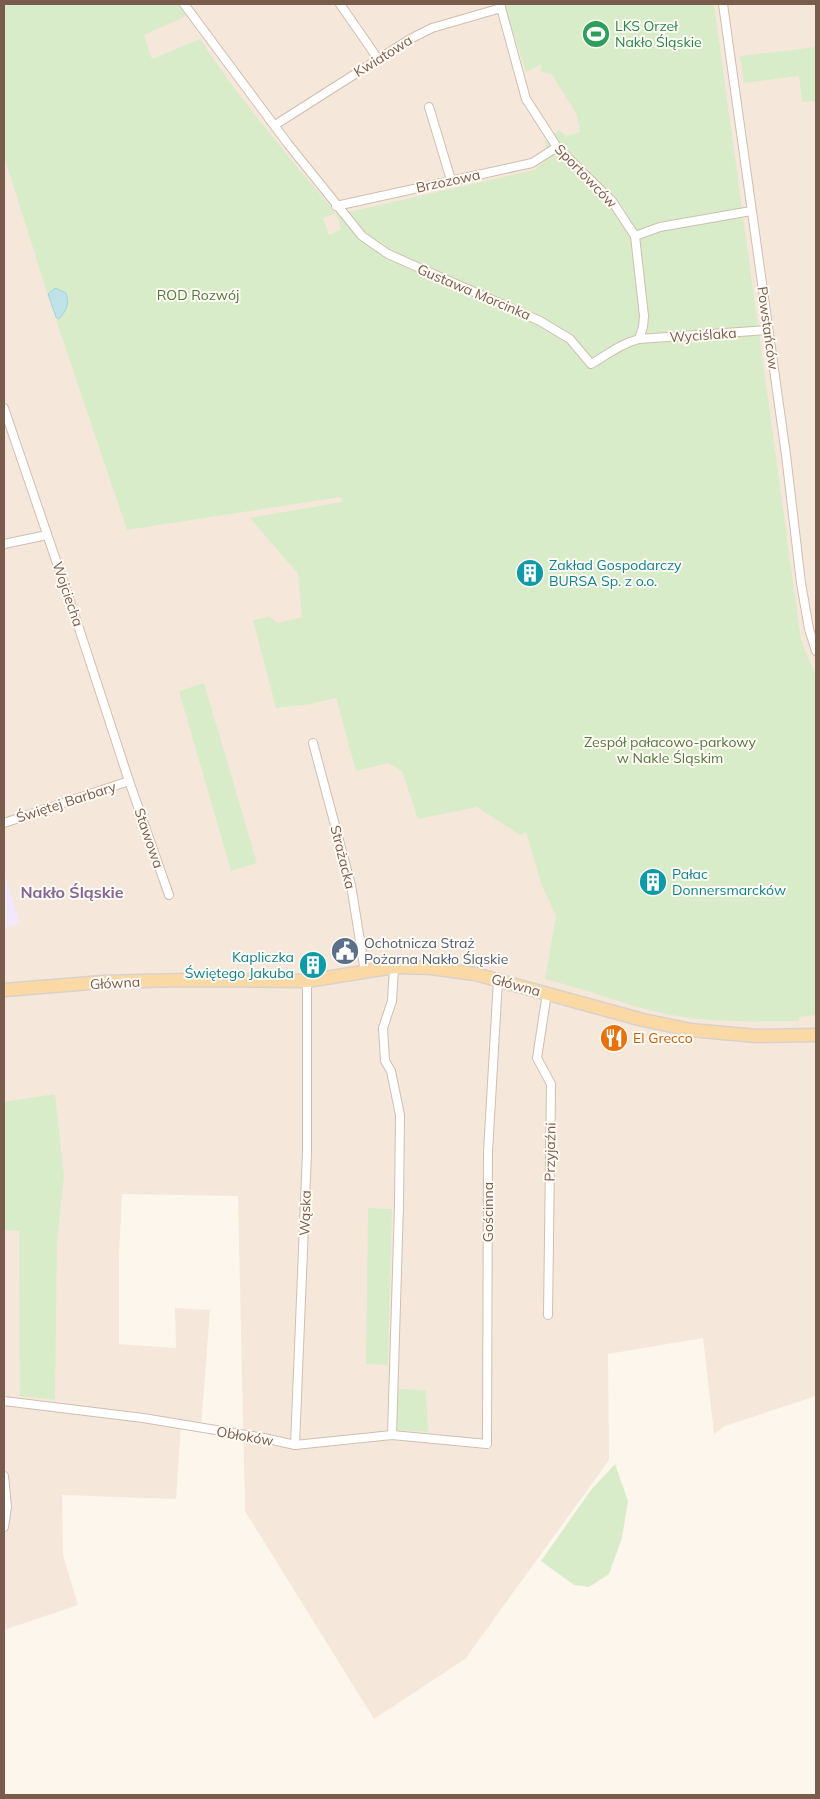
<svg xmlns="http://www.w3.org/2000/svg" width="820" height="1799" viewBox="0 0 820 1799" font-family="Mulish,sans-serif">
	<rect width="100%" height="100%" fill="#fdf6ec"/>
	<!-- residential -->
	<path fill="#f5e8da" d="M 4,4 L 816,4 L 816,1396 L 725,1426 L 714,1434 L 703,1338 L 608,1354 L 609,1460 L 465,1659 L 374,1719 L 245,1511 L 238,1196 L 122,1194 L 119,1255 L 119,1344 L 176,1348 L 175,1308 L 210,1310 L 201,1428 L 181,1424 L 176,1499 L 62,1495 L 63,1555 L 78,1605 L 4,1630 Z"/>
	<!-- education -->
	<path fill="#f3e8fa" d="M 4,872 L 20,923 L 4,928 Z"/>
	<!-- green -->
	<g fill="#d8ecc9" fill-rule="evenodd">
		<path d="M 4,4 L 178,4 L 186,16 L 144,35 L 152,59 L 200,39 C 240,100 289,157 336,213 L 353,211 L 534,170 L 547,159 L 545,141 L 559,130 L 566,136 L 580,132 L 576,113 L 552,75 L 540,71 L 542,64 L 526,72 L 504,4 L 714,4 L 801,640 L 816,676 L 816,1015 L 799,1017 L 799,1021 C 753,1022 712,1023 666,1014 C 625,1005 586,989 545,979 L 556,916 L 541,883 L 526,832 L 520,835 L 477,807 L 418,819 L 402,771 L 388,763 L 356,771 L 336,698 L 311,704 L 276,708 L 253,620 L 269,617 L 278,623 L 302,617 L 298,574 L 250,518 L 342,502 L 341,497 L 127,530 L 51,305 L 4,156 ZM 336,213 L 341,229 L 329,235 L 323,218 Z"/>
		<path d="M 816,47 L 816,101 L 802,102 L 799,76 L 744,83 L 740,56 Z"/>
		<path d="M 204,683 L 257,863 L 231,871 L 179,691 Z"/>
		<path d="M 55,1094 L 64,1176 L 57,1241 L 55,1400 L 20,1396 L 19,1231 L 4,1230 L 4,1102 Z"/>
		<path d="M 368,1208 L 392,1209 L 388,1365 L 366,1364 Z"/>
		<path d="M 398,1389 L 426,1390 L 428,1432 L 396,1430 Z"/>
		<path d="M 615,1464 L 628,1501 L 622,1538 L 609,1574 L 589,1587 L 574,1585 L 541,1561 L 591,1490 Z"/>
	</g>
	<!-- water -->
	<path fill="#bfe3e8" stroke="#a5d3da" d="M 55,288 L 66,293 C 70,304 66,311 59,319 L 56,317 L 48,294 Z"/>
	<g fill="none" stroke-linecap="round" stroke-linejoin="round">
		<defs>
			<g id="minor">
				<path d="M 184,4 L 288,144 L 362,236 L 388,254 L 540,321 L 570,339 L 591,364 C 609,354 618,345 639,339 L 643,327 L 644,316 L 635,236 L 660,227 L 751,211"/>
				<path d="M 340,4 L 378,59"/>
				<path d="M 500,4 L 526,99 L 557,147 L 612,201 L 635,236"/>
				<path d="M 723,4 L 786,455 L 801,583 L 809,629 L 816,651"/>
				<path d="M 429,107 L 451,180"/>
				<path d="M 275,125 L 410,39 L 432,28 L 501,8"/>
				<path d="M 336,206 L 532,163 L 557,147"/>
				<path d="M 639,339 L 768,330"/>
				<path d="M 4,408 L 76,619 L 129,781 L 169,895"/>
				<path d="M 4,544 L 47,535"/>
				<path d="M 313,743 L 351,885 L 365,972"/>
				<path d="M 4,823 L 129,781"/>
				<path d="M 547,993 L 537,1058 L 551,1084 L 548,1315"/>
				<path d="M 4,1401 L 143,1418 L 264,1438 L 295,1445 L 392,1435 L 487,1444 L 488,1152 L 498,980"/>
				<path d="M 392,1435 L 399,1205 L 400,1115 L 391,1071 L 385,1061 L 383,1028 L 392,1001 L 394,967"/>
				<path d="M 295,1445 L 307,1152 L 307,981"/>
				<path d="M 4,1476 L 7,1507 L 4,1527"/>
			</g>
			<path id="primary" d="M 4,990 L 103,982 L 183,980 L 307,981 L 394,967 L 431,968 L 475,974 L 643,1020 L 691,1030 L 756,1036 L 816,1035"/>
		</defs>
		<!-- minor casing -->
		<use href="#minor" stroke="#d1beb0" stroke-width="10"/>
		<!-- primary casing -->
		<use href="#primary" stroke="#dad1cd" stroke-width="15"/>
		<!-- minor -->
		<use href="#minor" stroke="#fff" stroke-width="8"/>
		<!-- primary -->
		<use href="#primary" stroke="#fbd9a5" stroke-width="12"/>
	</g>
	<!-- icons -->
	<defs>
		<symbol id="stadium-disc" viewBox="-11 -11 22 22"><circle r="9.5" fill="#2e9e5b" stroke="#fffaf3"/><path d="M0-5a6.5 5 0 1 0 0 10a6.5 5 0 1 0 0-10ZM-3.5-1.8h7v3.6h-7Z" fill="#fff"/></symbol>
		<symbol id="building-disc" viewBox="-11 -11 22 22"><circle r="9.5" fill="#0f9aa8" stroke="#fffaf3"/><path d="M-4-6H4V6H1V3H-1V6H-4ZM-2.5-4.3h1.7v1.8h-1.7ZM.8-4.3h1.7v1.8H.8ZM-2.5-1h1.7V.8h-1.7ZM.8-1h1.7V.8H.8Z" fill="#fff"/></symbol>
		<symbol id="civic-disc" viewBox="-11 -11 22 22"><circle r="9.5" fill="#5c6f8a" stroke="#fffaf3"/><path d="M-.6-6.5H3V-4.5H.6V-3L4-1V1h2V6H-6V1h2V-1L-.6-3ZM-1.2 2.5V6h2.4V2.5Z" fill="#fff"/></symbol>
		<symbol id="restaurant-disc" viewBox="-11 -11 22 22"><circle r="9.5" fill="#e8710a" stroke="#fffaf3"/><path d="M-5-6h1v4h1v-4h1v4h1v-4h1v5L-1.5 .5V6h-2V.5L-5-1ZM5-6V6H3V1.5H1.5Q1.5-4 5-6Z" fill="#fff"/></symbol>
	</defs>
	<g fill-rule="evenodd">
		<use href="#stadium-disc" x="580" y="18" width="32" height="32"/>
		<use href="#building-disc" x="514" y="557" width="32" height="32"/>
		<use href="#building-disc" x="637" y="866" width="32" height="32"/>
		<use href="#civic-disc" x="329" y="935" width="32" height="32"/>
		<use href="#building-disc" x="297" y="949" width="32" height="32"/>
		<use href="#restaurant-disc" x="598" y="1022" width="32" height="32"/>
	</g>
	<g text-anchor="middle" stroke-width="4" stroke-linejoin="round" paint-order="stroke">
		<!-- leisure labels -->
		<g font-size="14" fill="#27864d" stroke="#fffaf3" text-anchor="start">
			<text x="615" y="31">LKS Orzeł<tspan x="615" dy="16">Nakło Śląskie</tspan></text>
		</g>
		<!-- street labels -->
		<g font-size="14" fill="#7a5c4d" stroke="#fffaf3">
			<text transform="translate(383 56) rotate(-32)" y="5">Kwiatowa</text>
			<text transform="translate(586 176) rotate(46)" y="5">Sportowców</text>
			<text transform="translate(448 181) rotate(-12)" y="5">Brzozowa</text>
			<text transform="translate(474 292) rotate(23)" y="5">Gustawa Morcinka</text>
			<text transform="translate(768 328) rotate(82)" y="5">Powstańców</text>
			<text transform="translate(703 335) rotate(-4)" y="5">Wyciślaka</text>
			<text transform="translate(68 594) rotate(71)" y="5">Wojciecha</text>
			<text transform="translate(66 802) rotate(-18)" y="5">Świętej Barbary</text>
			<text transform="translate(149 838) rotate(71)" y="5">Stawowa</text>
			<text transform="translate(343 857) rotate(76)" y="5">Strażacka</text>
			<text transform="translate(115 983) rotate(-3)" y="5">Główna</text>
			<text transform="translate(516 985) rotate(15)" y="5">Główna</text>
			<text transform="translate(550 1152) rotate(-89)" y="5">Przyjaźni</text>
			<text transform="translate(488 1212) rotate(-90)" y="5">Gościnna</text>
			<text transform="translate(305 1213) rotate(-88)" y="5">Wąska</text>
			<text transform="translate(245 1436) rotate(10)" y="5">Obłoków</text>
		</g>
		<!-- park labels -->
		<g font-size="14" fill="#537a41" stroke="#fffaf3">
			<text x="198" y="300">ROD Rozwój</text>
			<text x="670" y="747">Zespół pałacowo-parkowy<tspan x="670" dy="16">w Nakle Śląskim</tspan></text>
		</g>
		<!-- culture labels -->
		<g font-size="14" fill="#0d838f" stroke="#fffaf3" text-anchor="start">
			<text x="549" y="570">Zakład Gospodarczy<tspan x="549" dy="16">BURSA Sp. z o.o.</tspan></text>
			<text x="672" y="879">Pałac<tspan x="672" dy="16">Donnersmarcków</tspan></text>
			<text x="294" y="962" text-anchor="end">Kapliczka<tspan x="294" dy="16">Świętego Jakuba</tspan></text>
		</g>
		<!-- service labels -->
		<g font-size="14" fill="#4e5e75" stroke="#fffaf3" text-anchor="start">
			<text x="364" y="948">Ochotnicza Straż<tspan x="364" dy="16">Pożarna Nakło Śląskie</tspan></text>
		</g>
		<!-- food labels -->
		<g font-size="14" fill="#c56008" stroke="#fffaf3" text-anchor="start">
			<text x="633" y="1043">El Grecco</text>
		</g>
		<!-- quarter labels -->
		<g font-size="16" font-weight="bold" fill="#846695" stroke="#fffaf3">
			<text x="72" y="898">Nakło Śląskie</text>
		</g>
	</g>
	<!-- border -->
	<rect width="820" height="1799" fill="none" stroke="#7a5c4d" stroke-width="10"/>
</svg>
